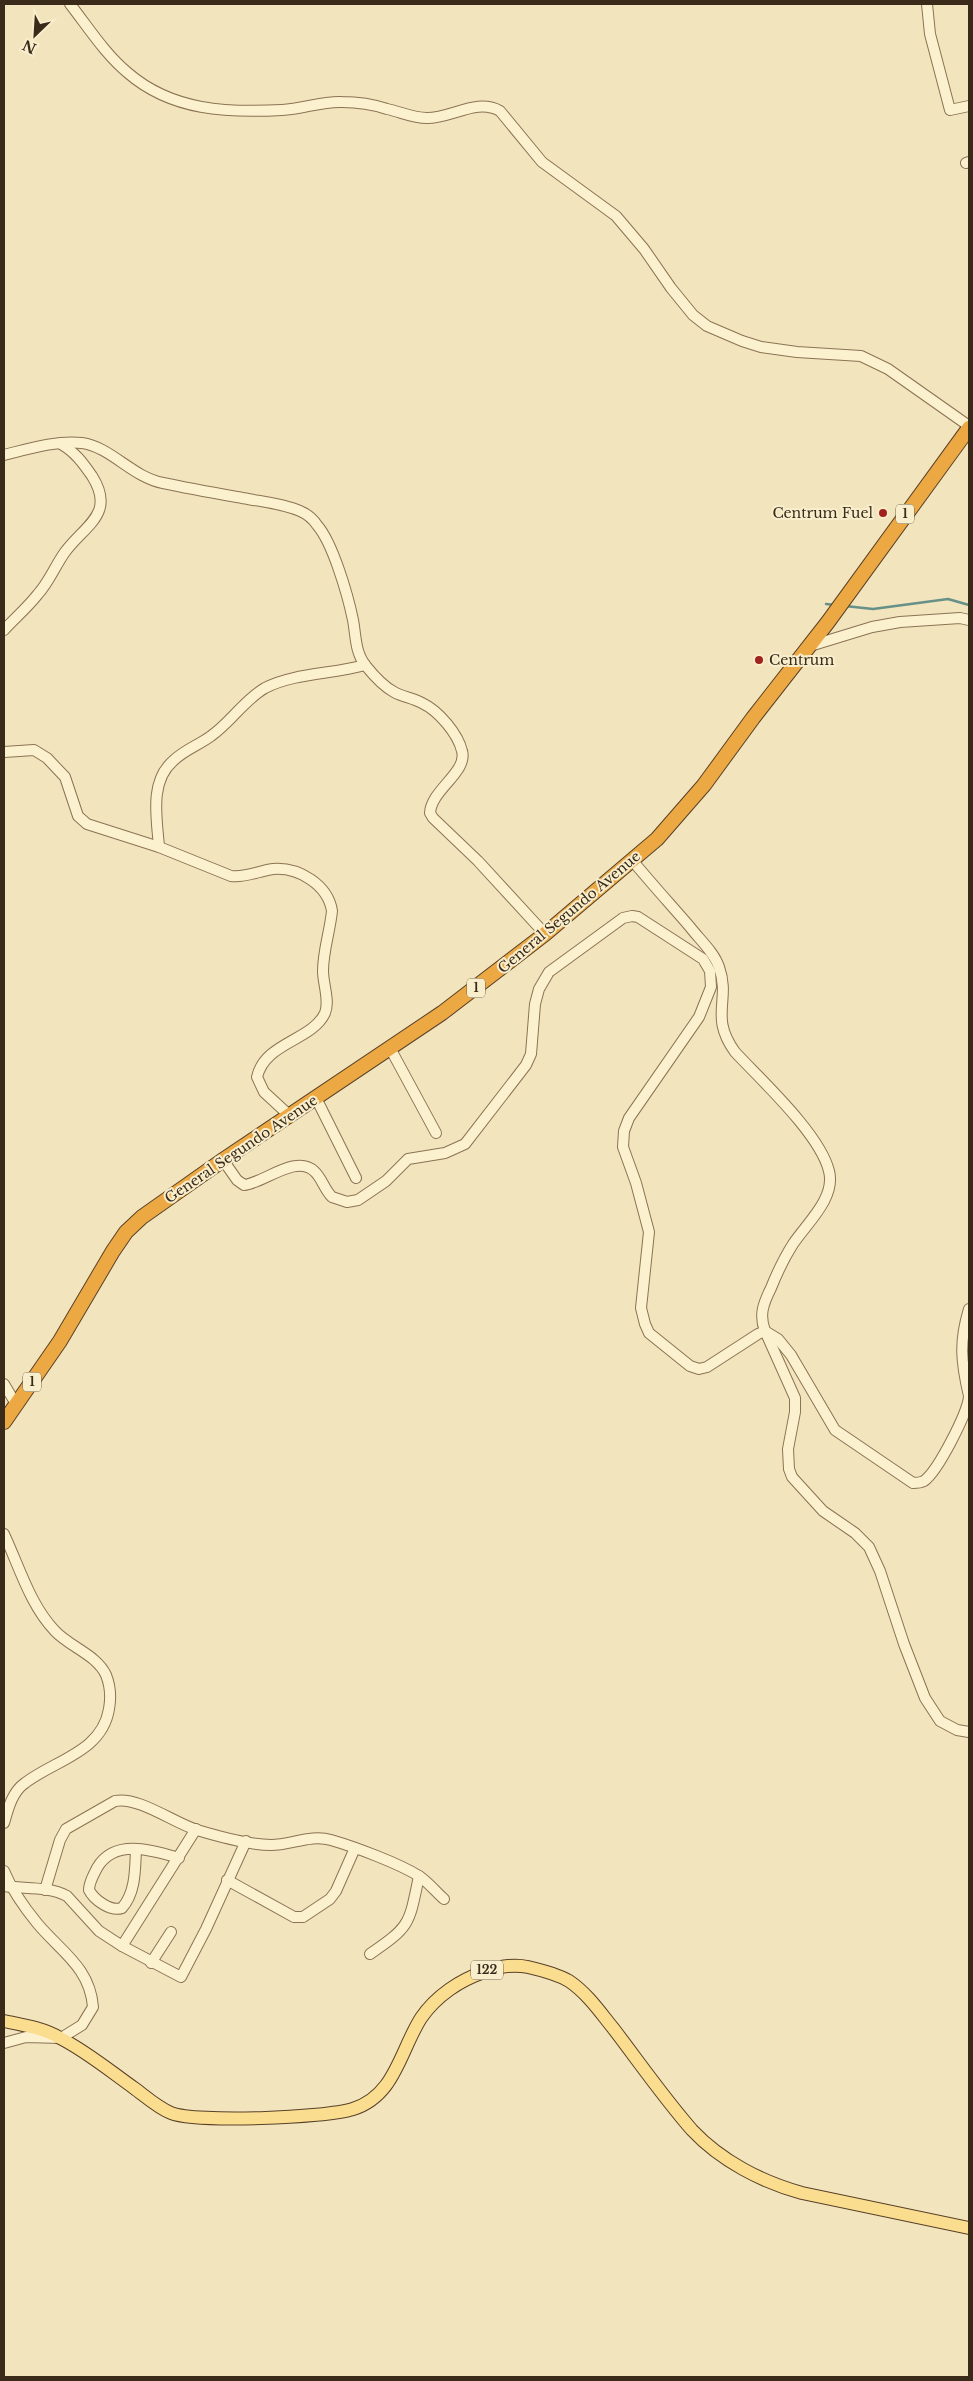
<svg xmlns="http://www.w3.org/2000/svg" width="973" height="2381" viewBox="0 0 973 2381" font-family="'Libre Baskerville',serif">
	<rect width="100%" height="100%" fill="#f2e4bc"/>
	<g fill="none" stroke-linecap="round" stroke-linejoin="round">
		<!-- stream -->
		<g stroke="#679188" stroke-width="2.5">
			<path d="M 826,604 L 835,605"/>
			<path d="M 845,606 L 873,609 L 948,599 L 969,605"/>
		</g>
		<defs>
			<g id="minor">
				<path d="M 70,4 C 88,27 105,54 128,73 C 172,111 228,113 282,110 C 303,109 322,101 342,102 C 358,102 372,104 387,109 C 401,112 413,118 427,118 C 452,118 477,98 500,111 L 542,162 L 616,216 L 644,249 L 671,288 L 693,315 L 707,326 L 742,341 L 761,347 L 797,352 L 861,356 L 888,369 L 969,426"/>
				<path d="M 927,4 L 930,34 L 950,110 L 969,106"/>
				<path d="M 966,163 L 969,162"/>
				<path d="M 4,455 C 28,449 57,440 82,443 C 111,447 132,477 163,483 C 191,489 220,494 248,499 C 265,502 284,504 300,511 C 307,514 313,519 317,525 C 333,543 348,596 353,620 C 356,636 355,653 366,666 C 374,676 383,686 394,692 C 403,697 413,698 422,703 C 439,711 458,734 462,751 C 468,772 431,790 430,813 L 433,818 L 478,861 L 545,934"/>
				<path d="M 4,630 C 15,618 28,607 38,594 C 49,582 55,566 65,552 C 85,525 116,514 92,476 C 83,463 75,452 61,444"/>
				<path d="M 810,646 L 872,627 L 900,622 L 960,618 L 969,620"/>
				<path d="M 4,752 L 34,750 L 47,758 L 65,777 L 78,816 L 87,824 L 159,847 L 231,876 C 246,878 258,871 273,869 C 299,867 328,885 332,911 C 330,931 323,951 323,971 C 323,984 330,1001 325,1013 C 312,1041 265,1042 257,1077 L 264,1092 L 290,1116"/>
				<path d="M 159,847 C 157,819 149,782 173,761 C 184,750 199,745 211,736 C 231,722 244,700 265,688 C 293,673 334,674 365,665"/>
				<path d="M 632,860 C 651,883 671,905 690,927 C 700,940 714,952 719,967 C 731,1001 709,1016 735,1052 C 761,1080 820,1134 829,1171 C 836,1198 807,1223 793,1244 C 784,1258 777,1273 771,1288 C 763,1304 759,1315 765,1331 L 795,1398 L 795,1412 L 788,1449 L 789,1469 L 792,1477 L 823,1511 L 855,1533 L 869,1547 L 880,1571 L 904,1644 L 925,1698 L 940,1721 L 957,1730 L 969,1732"/>
				<path d="M 390,1048 L 436,1133"/>
				<path d="M 316,1098 L 356,1178"/>
				<path d="M 223,1160 L 237,1180 L 244,1185 C 264,1183 296,1154 314,1171 C 322,1178 324,1189 332,1197 L 347,1202 L 358,1200 L 386,1181 L 408,1159 L 445,1153 L 465,1144 L 526,1065 L 531,1054 L 535,1004 L 539,989 L 549,972 L 623,918 L 632,916 L 638,917 L 703,959 L 710,971 L 711,987 L 699,1017 L 629,1118 L 624,1131 L 623,1147 L 636,1183 L 649,1232 L 641,1308 L 645,1324 L 649,1333 L 690,1366 L 699,1369 L 707,1367 L 758,1334 L 765,1331 L 778,1339 L 791,1355 L 835,1430 L 913,1483 C 917,1483 920,1483 924,1481 C 938,1471 967,1414 969,1397"/>
				<path d="M 969,1309 C 959,1342 961,1362 969,1396"/>
				<path d="M 4,1384 L 16,1404"/>
				<path d="M 4,1534 C 19,1566 30,1605 55,1631 C 70,1647 97,1655 106,1675 C 110,1685 111,1698 109,1709 C 102,1752 55,1760 25,1783 C 12,1792 8,1809 4,1823"/>
				<path d="M 136,1849 C 135,1869 136,1892 122,1908 C 111,1912 94,1900 89,1890 C 89,1882 93,1876 97,1868 C 114,1838 152,1850 179,1858"/>
				<path d="M 4,1871 C 12,1890 23,1906 37,1923 C 60,1951 90,1967 93,2007 L 82,2025 L 61,2038 L 26,2037 L 4,2043"/>
				<path d="M 227,1880 L 294,1917 L 303,1917 L 330,1899 L 336,1891 L 355,1848"/>
				<path d="M 4,1886 C 25,1889 48,1886 67,1896 L 99,1931 L 122,1946 L 181,1977 L 206,1929 L 246,1841"/>
				<path d="M 45,1890 L 60,1840 L 66,1829 L 115,1801 C 138,1796 174,1823 197,1830 C 217,1836 250,1845 271,1845 C 291,1845 311,1834 331,1840 C 355,1847 398,1863 419,1876 C 428,1882 436,1892 444,1899"/>
				<path d="M 122,1946 L 196,1829"/>
				<path d="M 370,1954 C 411,1926 409,1924 419,1876"/>
				<path d="M 151,1963 L 171,1932"/>
			</g>
			<path id="major" d="M 4,2021 C 23,2025 43,2028 60,2038 C 86,2051 110,2071 134,2088 C 145,2096 158,2108 171,2113 C 196,2123 325,2118 353,2109 C 395,2096 400,2051 421,2018 C 436,1996 460,1980 484,1972 C 497,1967 514,1964 528,1967 C 541,1970 557,1974 569,1981 C 587,1993 600,2012 613,2028 C 639,2062 664,2098 692,2130 C 721,2161 762,2182 802,2193 L 969,2228"/>
			<path id="highway" d="M 4,1422 L 60,1341 L 113,1251 L 126,1232 L 142,1217 L 223,1160 L 442,1013 L 545,934 L 657,839 L 704,785 L 753,718 L 828,622 L 969,428"/>
		</defs>
		<!-- minor casing -->
		<use href="#minor" stroke="#8b7353" stroke-width="12"/>
		<!-- major casing -->
		<use href="#major" stroke="#584129" stroke-width="14"/>
		<!-- highway casing -->
		<use href="#highway" stroke="#584129" stroke-width="16"/>
		<!-- minor -->
		<use href="#minor" stroke="#fcf1cf" stroke-width="10"/>
		<!-- major -->
		<use href="#major" stroke="#fadd8e" stroke-width="12"/>
		<!-- highway -->
		<use href="#highway" stroke="#eca842" stroke-width="14"/>
	</g>
	<!-- markers -->
	<g fill="#a0221d" stroke="#f9eecc" stroke-width="2">
		<circle cx="883" cy="513" r="5"/>
		<circle cx="759" cy="660" r="5"/>
	</g>
	<g text-anchor="middle" stroke-width="4" stroke-linejoin="round" paint-order="stroke">
		<!-- shield labels -->
		<g fill="#f9eecc" stroke="#73654f" stroke-width="1">
			<rect x="896" y="504.5" width="18" height="19" rx="4"/>
			<rect x="467" y="978.5" width="18" height="19" rx="4"/>
			<rect x="23" y="1372.5" width="18" height="19" rx="4"/>
			<rect x="471" y="1960.5" width="32" height="19" rx="4"/>
		</g>
		<g font-size="12" font-weight="bold" fill="#392a1a">
			<text x="905" y="518">1</text>
			<text x="476" y="992">1</text>
			<text x="32" y="1386">1</text>
			<text x="487" y="1974">122</text>
		</g>
		<!-- poi labels -->
		<g font-size="14" fill="#392a1a" stroke="#f9eecc" text-anchor="end">
			<text x="873" y="518">Centrum Fuel</text>
			<text x="769" y="665" text-anchor="start">Centrum</text>
		</g>
		<!-- street labels -->
		<g font-size="14" fill="#392a1a" stroke="#f9eecc">
			<text transform="translate(569 912) rotate(-40)" y="5">General Segundo Avenue</text>
			<text transform="translate(241 1149) rotate(-34)" y="5">General Segundo Avenue</text>
		</g>
	</g>
	<!-- border -->
	<rect width="973" height="2381" fill="none" stroke="#392a1a" stroke-width="10"/>
	<!-- north arrow -->
	<g transform="translate(35 35) rotate(205)" stroke="#f9eecc" stroke-width="4" paint-order="stroke">
	<path d="M0-4L9 19L0 12L-9 19Z" fill="#392a1a"/>
	<text y="-8" font-size="14" font-weight="bold" text-anchor="middle" fill="#392a1a">N</text>
	</g>
</svg>
